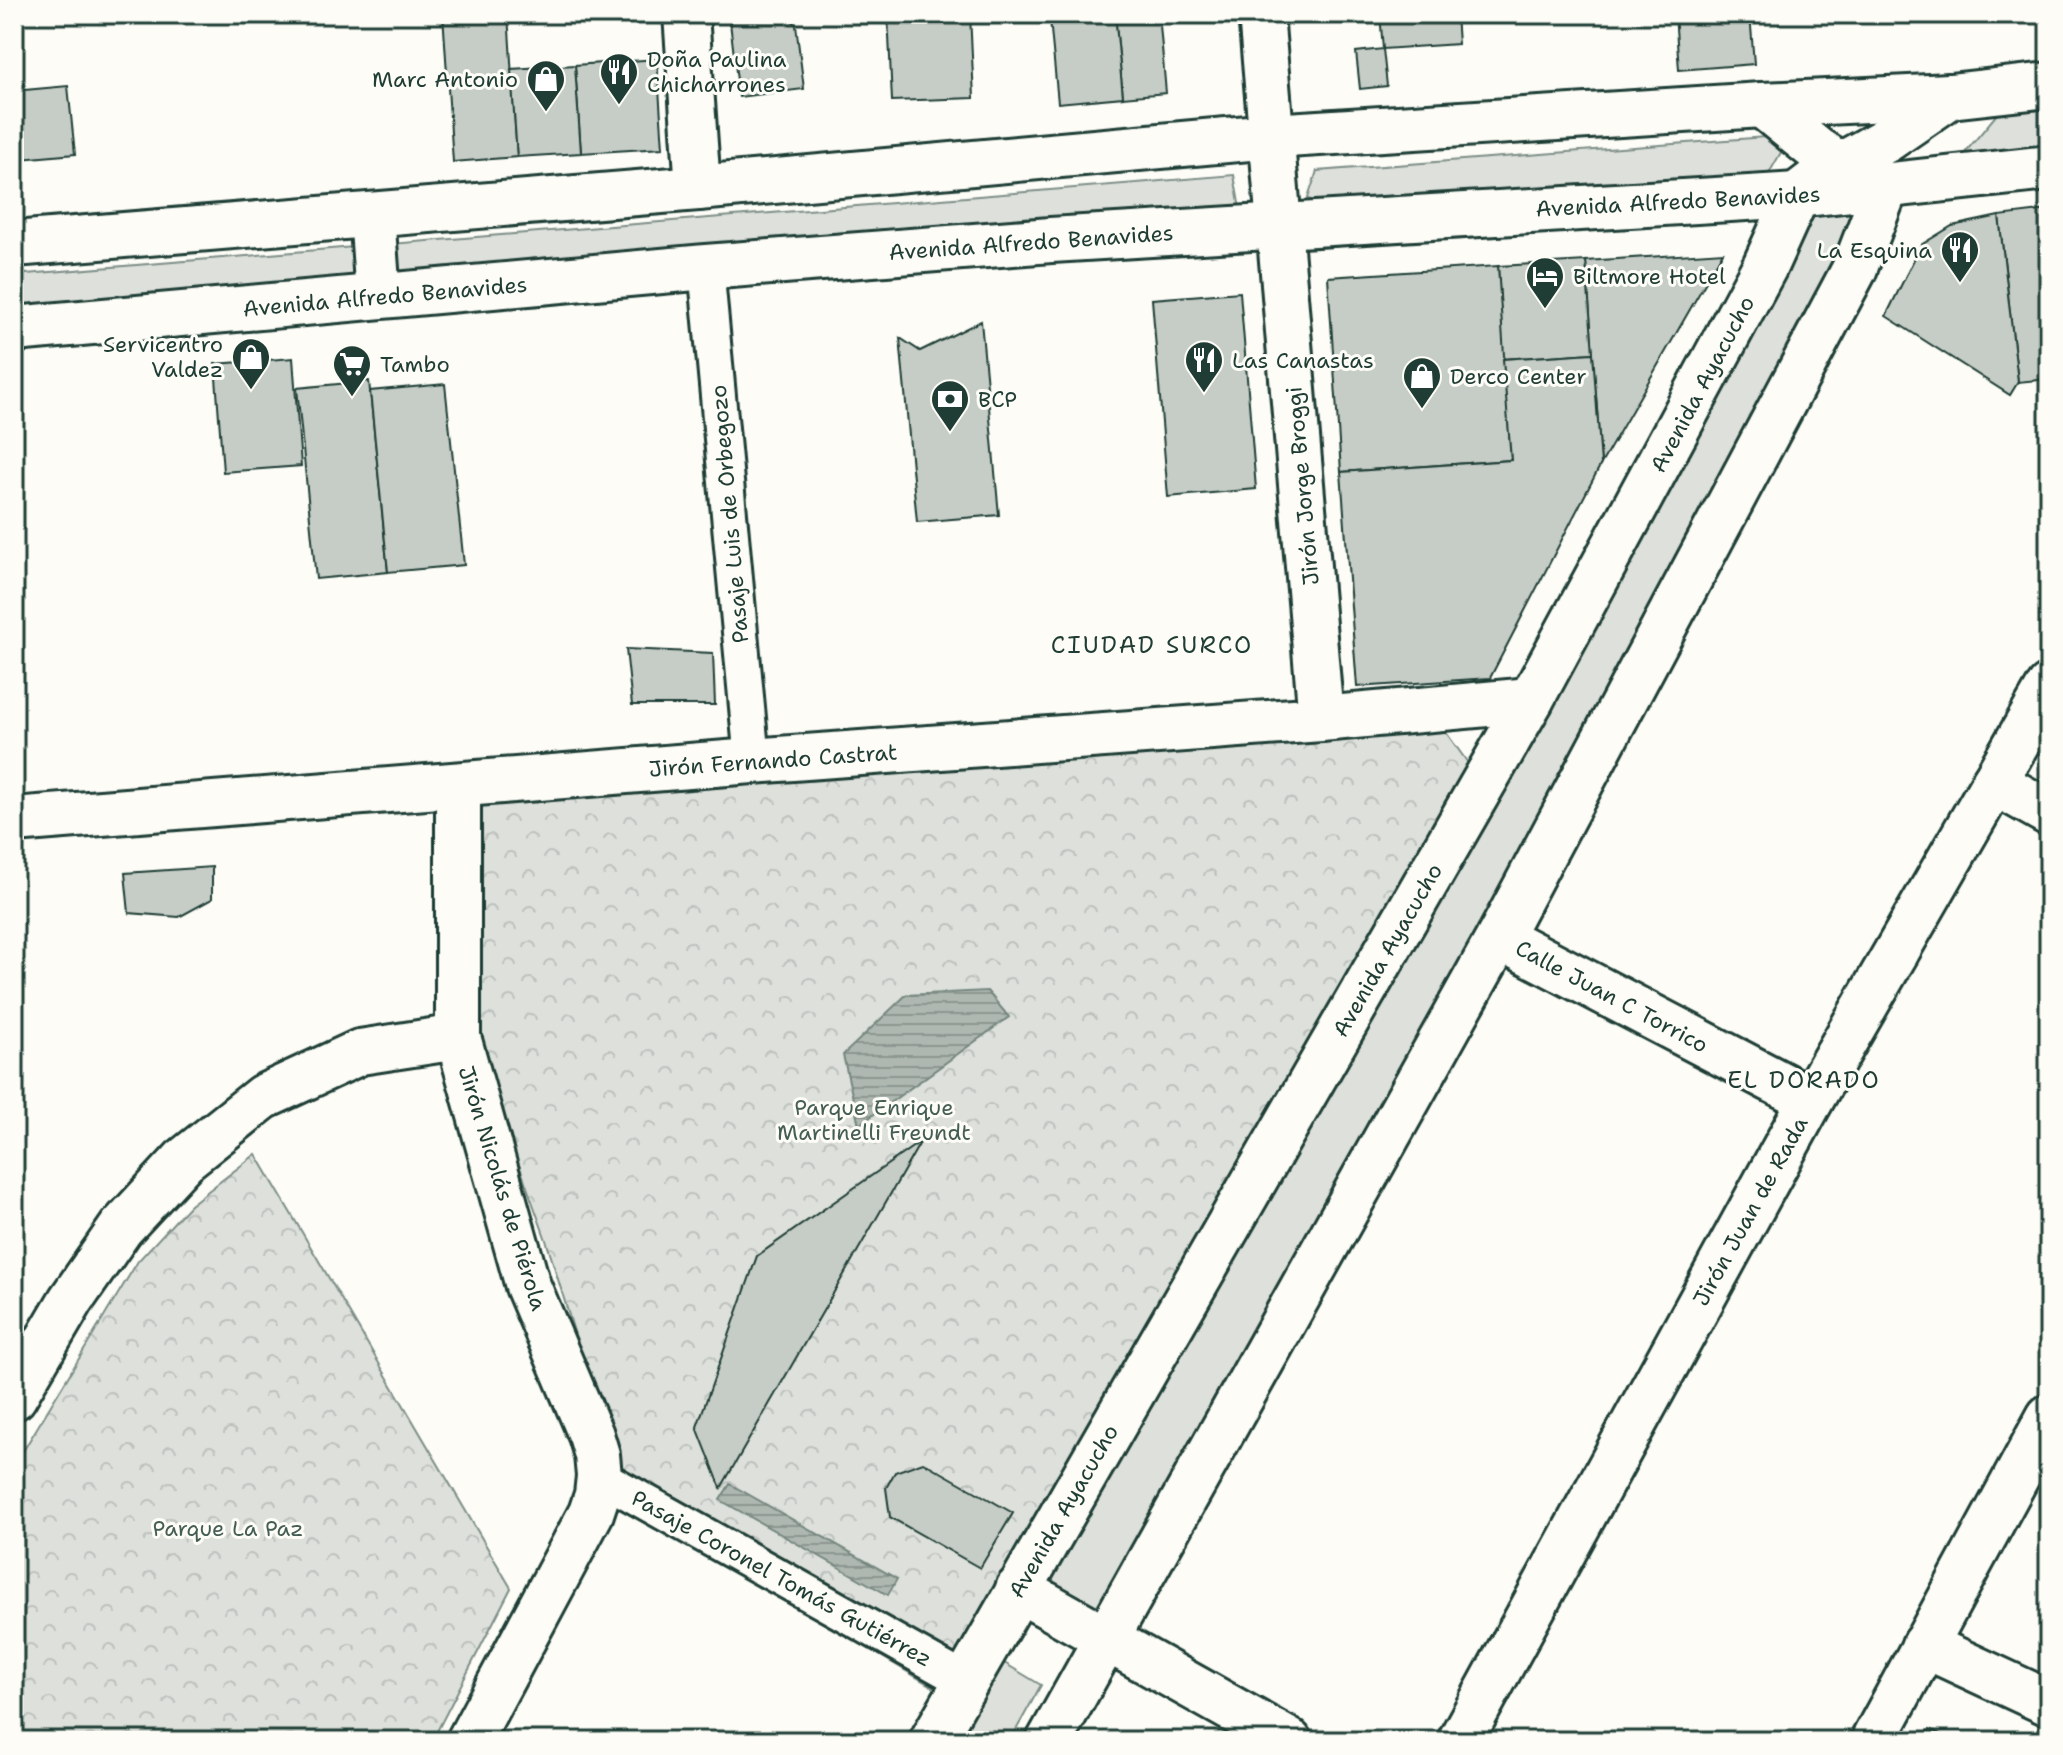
<svg xmlns="http://www.w3.org/2000/svg" width="2063" height="1755" viewBox="0 0 2063 1755" font-family="'Shantell Sans',sans-serif">
	<defs>
		<pattern id="park-crowns" width="20" height="18" patternUnits="userSpaceOnUse" patternTransform="scale(2)"><rect width="20" height="18" fill="#dde0db"/><path d="M2 6a3 3 0 1 1 6 0M12 15a3 3 0 1 1 6 0" fill="none" stroke="#bdc1bd"/></pattern>
		<pattern id="water-rules" width="6" height="5" patternUnits="userSpaceOnUse" patternTransform="scale(2)"><rect width="6" height="5" fill="#aeb8b1"/><path d="M0 2.5h6" fill="none" stroke="#8d9791"/></pattern>
	</defs>
	<rect width="100%" height="100%" fill="#fdfcf7"/>
	<filter id="ink" filterUnits="userSpaceOnUse"><feTurbulence type="fractalNoise" baseFrequency=".0125" numOctaves="2"/><feDisplacementMap in="SourceGraphic" scale="16" xChannelSelector="R" yChannelSelector="G"/><feConvolveMatrix kernelMatrix="1 2 1 2 8 2 1 2 1" color-interpolation-filters="sRGB"/></filter>
	<g filter="url(#ink)">
		<!-- green -->
		<g fill="#dde0db" stroke="#7e8e88" stroke-width="2">
			<path d="M 2049,109 L 2049,154 L 1958,161 L 1997,114 Z"/>
			<path d="M 1791,135 L 1768,175 L 1323,209 L 1308,198 L 1317,171 Z"/>
			<path d="M 1234,175 L 1240,209 L 14,317 L 14,275 Z"/>
			<path d="M 1886,187 L 1106,1640 L 1018,1589 L 1797,195 Z"/>
			<path d="M 1001,1661 L 1041,1685 L 1010,1741 L 956,1741 Z"/>
		</g>
		<!-- park -->
		<g fill="url(#park-crowns)" stroke="#7e8e88" stroke-width="2">
			<path d="M 1445,731 L 1473,770 L 945,1694 L 623,1503 L 601,1420 L 546,1240 L 475,1042 L 475,802 Z"/>
			<path d="M 256,1154 L 511,1588 L 432,1741 L 14,1741 L 14,1466 L 138,1261 L 190,1205 Z"/>
		</g>
		<!-- water -->
		<g fill="url(#water-rules)" stroke="#75877f" stroke-width="2">
			<path d="M 987,991 L 1009,1017 L 859,1125 L 843,1055 L 906,995 Z"/>
			<path d="M 730,1484 L 897,1579 L 888,1595 L 720,1500 Z"/>
		</g>
		<!-- building -->
		<g fill="#c6cdc7" stroke="#1f3d34" stroke-width="2">
			<path d="M 443,14 L 508,14 L 517,157 L 453,162 Z"/>
			<path d="M 729,14 L 788,14 L 796,25 L 804,89 L 739,97 Z"/>
			<path d="M 888,14 L 970,14 L 974,98 L 892,101 Z"/>
			<path d="M 1115,14 L 1159,14 L 1166,93 L 1123,97 Z"/>
			<path d="M 1115,14 L 1123,97 L 1058,103 L 1050,19 Z"/>
			<path d="M 1380,14 L 1456,14 L 1458,44 L 1383,49 Z"/>
			<path d="M 1675,14 L 1750,14 L 1754,64 L 1679,70 Z"/>
			<path d="M 1965,14 L 2027,14 L 2025,19 L 1962,21 Z"/>
			<path d="M 1383,49 L 1387,86 L 1360,89 L 1356,52 Z"/>
			<path d="M 657,59 L 663,148 L 581,153 L 575,65 Z"/>
			<path d="M 575,65 L 581,153 L 517,157 L 511,69 Z"/>
			<path d="M 68,86 L 75,154 L 20,159 L 14,91 Z"/>
			<path d="M 14,107 L 20,159 L 14,160 Z"/>
			<path d="M 2049,210 L 2049,379 L 2018,382 L 1999,216 Z"/>
			<path d="M 1999,216 L 2018,382 L 2010,395 L 1886,316 L 1921,245 L 1952,226 Z"/>
			<path d="M 1723,252 L 1601,464 L 1586,261 Z"/>
			<path d="M 1586,261 L 1593,353 L 1503,359 L 1498,266 Z"/>
			<path d="M 1498,266 L 1511,460 L 1341,472 L 1328,277 Z"/>
			<path d="M 1240,292 L 1256,489 L 1168,497 L 1152,299 Z"/>
			<path d="M 981,321 L 999,515 L 917,522 L 900,338 L 920,351 Z"/>
			<path d="M 1593,353 L 1601,464 L 1490,678 L 1357,687 L 1341,472 L 1511,460 L 1503,359 Z"/>
			<path d="M 293,358 L 301,466 L 223,472 L 215,364 Z"/>
			<path d="M 369,381 L 388,572 L 316,579 L 297,388 Z"/>
			<path d="M 445,384 L 464,565 L 388,572 L 370,391 Z"/>
			<path d="M 626,649 L 713,653 L 715,705 L 632,705 Z"/>
			<path d="M 212,867 L 212,899 L 179,917 L 129,913 L 125,873 Z"/>
			<path d="M 921,1141 L 721,1488 L 697,1427 L 757,1256 Z"/>
			<path d="M 923,1462 L 1013,1513 L 980,1568 L 890,1517 L 886,1488 L 895,1472 Z"/>
			<path d="M 1930,1729 L 1954,1741 L 1924,1741 Z"/>
		</g>
		<g fill="none" stroke-linecap="round" stroke-linejoin="round">
			<defs>
				<g id="pedestrian">
					<path d="M 706,267 L 752,761"/>
					<path d="M 599,1476 L 965,1681"/>
				</g>
				<g id="minor">
					<path d="M 686,14 L 698,188"/>
					<path d="M 1261,14 L 1321,719"/>
					<path d="M 1994,782 L 2049,813"/>
					<path d="M 458,786 L 458,1037 L 528,1286 L 591,1435 L 597,1455 L 599,1476 L 597,1495 L 591,1513 L 469,1741"/>
					<path d="M 14,820 L 752,761 L 1321,719 L 1531,700"/>
					<path d="M 1499,937 L 1811,1100"/>
					<path d="M 14,1397 L 71,1300 L 121,1228 L 184,1160 L 263,1097 L 360,1052 L 458,1037"/>
					<path d="M 1018,1589 L 1289,1741"/>
					<path d="M 1924,1645 L 2049,1703"/>
					<path d="M 1460,1741 L 1811,1100 L 2049,687"/>
					<path d="M 1873,1741 L 2049,1417"/>
				</g>
				<g id="secondary">
					<path d="M 932,1741 L 1531,700 L 1765,266 L 1797,195 L 1823,175 L 1886,140 L 1950,96"/>
					<path d="M 1049,1741 L 1499,937 L 1854,270 L 1886,187 L 1840,165 L 1817,150 L 1762,105"/>
				</g>
				<g id="primary">
					<path d="M 372,215 L 378,296"/>
					<path d="M 14,244 L 698,188 L 1271,136 L 1762,105 L 1950,96 L 2049,85"/>
					<path d="M 14,329 L 706,267 L 1051,240 L 1797,195 L 2049,168"/>
				</g>
			</defs>
			<!-- pedestrian casing -->
			<use href="#pedestrian" stroke="#1f3d34" stroke-width="40"/>
			<!-- minor casing -->
			<use href="#minor" stroke="#1f3d34" stroke-width="50"/>
			<!-- secondary casing -->
			<use href="#secondary" stroke="#1f3d34" stroke-width="50"/>
			<!-- primary casing -->
			<use href="#primary" stroke="#1f3d34" stroke-width="50"/>
			<!-- pedestrian -->
			<use href="#pedestrian" stroke="#fdfcf7" stroke-width="34"/>
			<!-- minor -->
			<use href="#minor" stroke="#fdfcf7" stroke-width="44"/>
			<!-- secondary -->
			<use href="#secondary" stroke="#fdfcf7" stroke-width="44"/>
			<!-- primary -->
			<use href="#primary" stroke="#fdfcf7" stroke-width="44"/>
		</g>
	</g>
	<!-- icons -->
	<defs>
		<symbol id="restaurant-pin" viewBox="-11 -11 22 30"><path d="M0 17L-7.5 6A9.5 9.5 0 1 1 7.5 6Z" fill="#1f3d34" stroke="#fdfcf7"/><path d="M-5-6h1v4h1v-4h1v4h1v-4h1v5L-1.5 .5V6h-2V.5L-5-1ZM5-6V6H3V1.5H1.5Q1.5-4 5-6Z" fill="#fff"/></symbol>
		<symbol id="shop-pin" viewBox="-11 -11 22 30"><path d="M0 17L-7.5 6A9.5 9.5 0 1 1 7.5 6Z" fill="#1f3d34" stroke="#fdfcf7"/><path d="M-5-2.5h2.3a2.7 3.5 0 0 1 5.4 0H5L5.5 6h-11ZM-1.5-2.5h3a1.5 2.3 0 0 0-3 0Z" fill="#fff"/></symbol>
		<symbol id="hotel-pin" viewBox="-11 -11 22 30"><path d="M0 17L-7.5 6A9.5 9.5 0 1 1 7.5 6Z" fill="#1f3d34" stroke="#fdfcf7"/><path d="M-6-4.5h1.5V1H6V5H4.5V3h-9V5H-6ZM-4 0a1.8 1.8 0 1 1 3.6 0ZM.5 0V-2.5h3Q6-2.5 6 0Z" fill="#fff"/></symbol>
		<symbol id="supermarket-pin" viewBox="-11 -11 22 30"><path d="M0 17L-7.5 6A9.5 9.5 0 1 1 7.5 6Z" fill="#1f3d34" stroke="#fdfcf7"/><path d="M-6-5.5h2.5l.6 2H6L4.5 2H-2.5L-4.4-4H-6ZM-1.5 3.2a1.3 1.3 0 1 0 .1 0ZM3 3.2a1.3 1.3 0 1 0 .1 0Z" fill="#fff"/></symbol>
		<symbol id="bank-pin" viewBox="-11 -11 22 30"><path d="M0 17L-7.5 6A9.5 9.5 0 1 1 7.5 6Z" fill="#1f3d34" stroke="#fdfcf7"/><path d="M-6-4H6V4H-6ZM0-2.3a2.3 2.3 0 1 0 0 4.6a2.3 2.3 0 1 0 0-4.6Z" fill="#fff"/></symbol>
	</defs>
	<g fill-rule="evenodd">
		<use href="#restaurant-pin" x="597" y="50" width="44" height="60"/>
		<use href="#shop-pin" x="524" y="57" width="44" height="60"/>
		<use href="#restaurant-pin" x="1938" y="228" width="44" height="60"/>
		<use href="#hotel-pin" x="1523" y="254" width="44" height="60"/>
		<use href="#shop-pin" x="229" y="335" width="44" height="60"/>
		<use href="#restaurant-pin" x="1182" y="338" width="44" height="60"/>
		<use href="#supermarket-pin" x="330" y="342" width="44" height="60"/>
		<use href="#shop-pin" x="1400" y="354" width="44" height="60"/>
		<use href="#bank-pin" x="928" y="377" width="44" height="60"/>
	</g>
	<g text-anchor="middle" stroke-width="6" stroke-linejoin="round" paint-order="stroke">
		<!-- poi labels -->
		<g font-size="22" fill="#1f3d34" stroke="#fdfcf7" text-anchor="start">
			<text x="647" y="67">Doña Paulina<tspan x="647" dy="25">Chicharrones</tspan></text>
			<text x="518" y="87" text-anchor="end">Marc Antonio</text>
			<text x="1932" y="258" text-anchor="end">La Esquina</text>
			<text x="1573" y="284">Biltmore Hotel</text>
			<text x="223" y="352" text-anchor="end">Servicentro<tspan x="223" dy="25">Valdez</tspan></text>
			<text x="1232" y="368">Las Canastas</text>
			<text x="380" y="372">Tambo</text>
			<text x="1450" y="384">Derco Center</text>
			<text x="978" y="407">BCP</text>
		</g>
		<!-- street labels -->
		<g font-size="22" fill="#1f3d34" stroke="#fdfcf7">
			<text transform="translate(1678 201) rotate(-3)" y="8">Avenida Alfredo Benavides</text>
			<text transform="translate(1031 242) rotate(-4)" y="8">Avenida Alfredo Benavides</text>
			<text transform="translate(385 296) rotate(-5)" y="8">Avenida Alfredo Benavides</text>
			<text transform="translate(1702 384) rotate(-62)" y="8">Avenida Ayacucho</text>
			<text transform="translate(1302 486) rotate(-95)" y="8">Jirón Jorge Broggi</text>
			<text transform="translate(729 514) rotate(-95)" y="8">Pasaje Luis de Orbegozo</text>
			<text transform="translate(773 760) rotate(-4)" y="8">Jirón Fernando Castrat</text>
			<text transform="translate(1387 950) rotate(-60)" y="8">Avenida Ayacucho</text>
			<text transform="translate(1612 996) rotate(28)" y="8">Calle Juan C Torrico</text>
			<text transform="translate(503 1188) rotate(73)" y="8">Jirón Nicolás de Piérola</text>
			<text transform="translate(1750 1211) rotate(-61)" y="8">Jirón Juan de Rada</text>
			<text transform="translate(1063 1511) rotate(-60)" y="8">Avenida Ayacucho</text>
			<text transform="translate(782 1578) rotate(29)" y="8">Pasaje Coronel Tomás Gutiérrez</text>
		</g>
		<!-- park labels -->
		<g font-size="22" fill="#455e55" stroke="#fdfcf7">
			<text x="874" y="1115">Parque Enrique<tspan x="874" dy="25">Martinelli Freundt</tspan></text>
			<text x="228" y="1536">Parque La Paz</text>
		</g>
		<!-- neighbourhood labels -->
		<g font-size="24" letter-spacing="2" fill="#1f3d34" stroke="#fdfcf7">
			<text x="1152" y="653">CIUDAD SURCO</text>
			<text x="1804" y="1088">EL DORADO</text>
		</g>
	</g>
	<!-- margin -->
	<rect width="2063" height="1755" fill="none" stroke="#fdfcf7" stroke-width="48"/>
	<rect x="24" y="24" width="2015" height="1707" fill="none" stroke="#1f3d34" stroke-width="3" filter="url(#ink)"/>
</svg>
